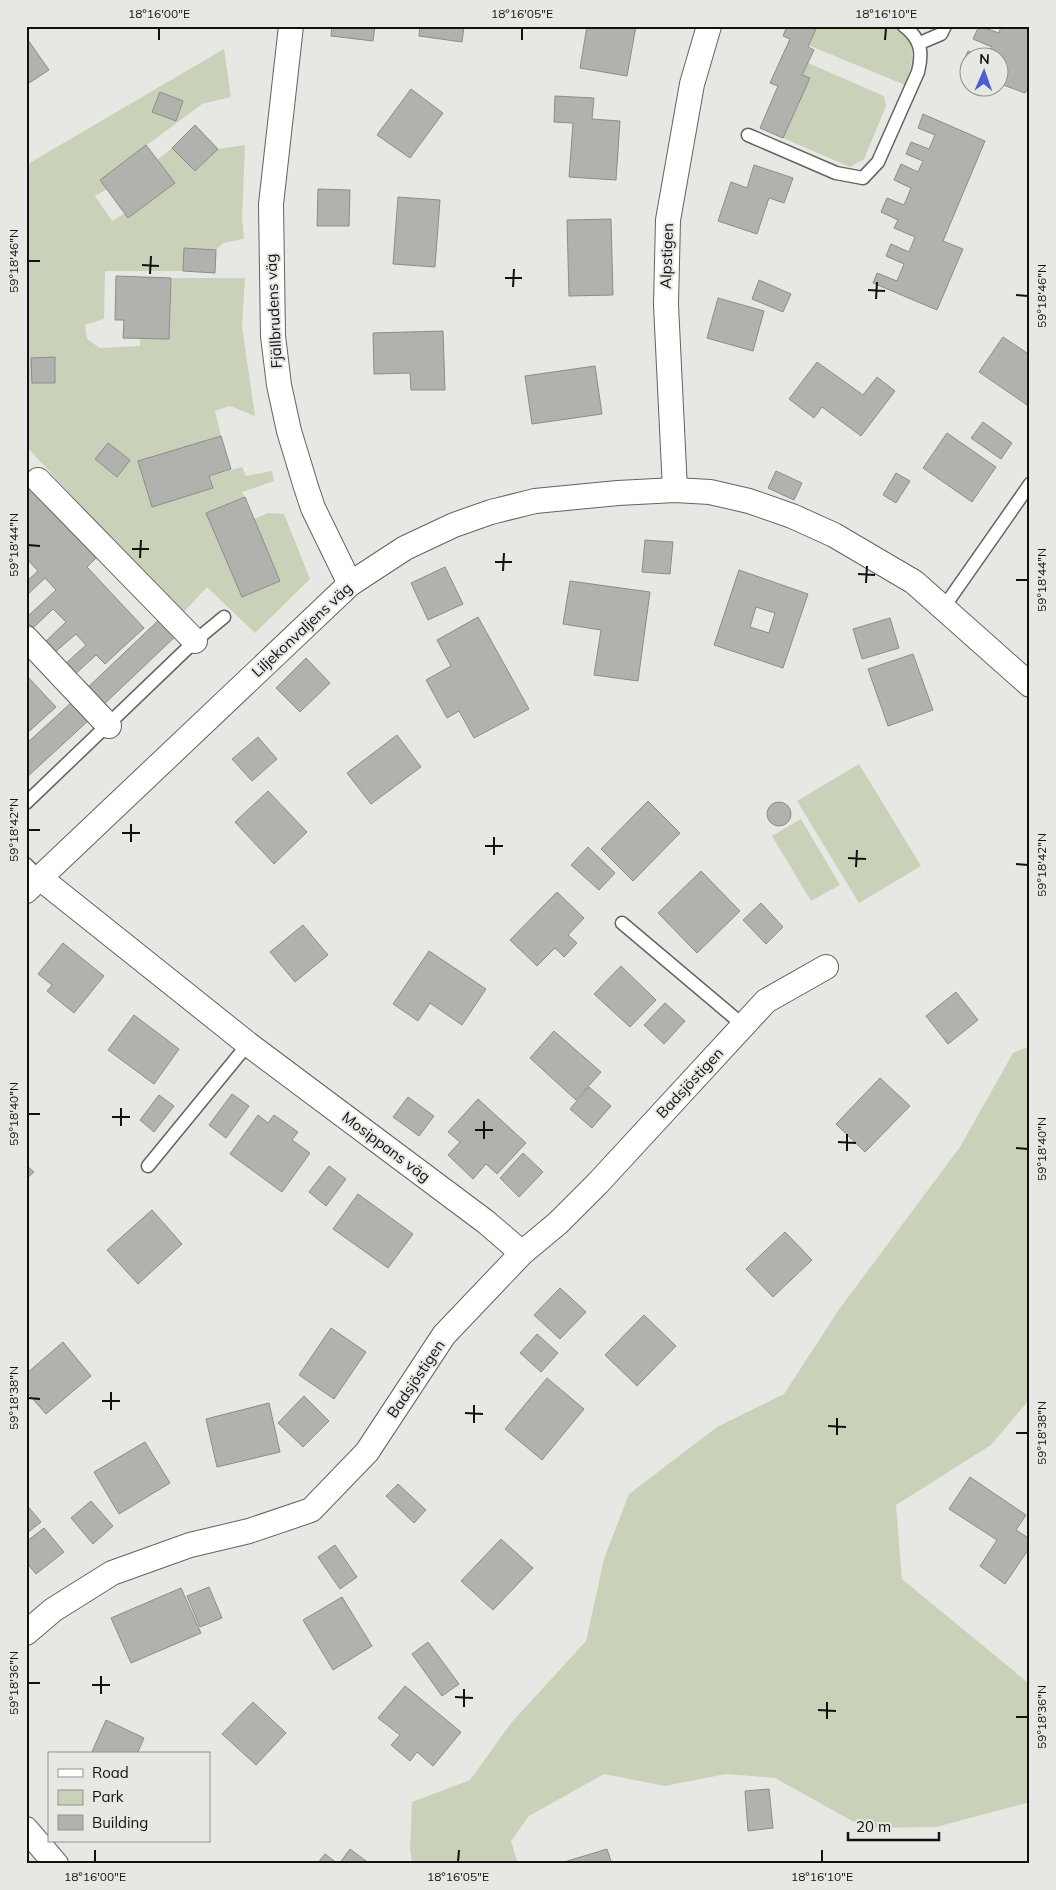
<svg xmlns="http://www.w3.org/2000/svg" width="1056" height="1890" viewBox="0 0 1056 1890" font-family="Mulish,sans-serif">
	<rect width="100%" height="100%" fill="#e7e8e4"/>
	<!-- green -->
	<g fill="#c9d2b9">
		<path d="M 817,26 L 892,26 C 919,38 914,62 905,85 L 808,45 Z"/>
		<path d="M 224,49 L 231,97 L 202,104 L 100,180 L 107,189 L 95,196 L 112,221 L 125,213 L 157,160 L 172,148 L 195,171 L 218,149 L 245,145 L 242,217 L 244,239 L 223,243 L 216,250 L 185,248 L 183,271 L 105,271 L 104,319 L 85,325 L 87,339 L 100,348 L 140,346 L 140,338 L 169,339 L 171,278 L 245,278 L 242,326 L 255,416 L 230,406 L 215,411 L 221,436 L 139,461 L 152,507 L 213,488 L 209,476 L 242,467 L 246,476 L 272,471 L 274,481 L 242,492 L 245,497 L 242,597 L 280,581 L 254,519 L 268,513 L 284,514 L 310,579 L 255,633 L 207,587 L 181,615 L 26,446 L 26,165 Z"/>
		<path d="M 808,63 L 884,96 L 886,106 L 864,159 L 850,167 L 843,164 L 783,138 L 809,79 L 802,75 Z"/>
		<path d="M 859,764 L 921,866 L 859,903 L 797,801 Z"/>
		<path d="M 801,819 L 840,885 L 811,901 L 772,836 Z"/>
		<path d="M 1030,1046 L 1030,1399 L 991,1445 L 896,1505 L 902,1579 L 1027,1682 L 1030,1689 L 1030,1802 L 936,1827 L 865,1828 L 775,1778 L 726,1774 L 665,1786 L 604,1774 L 529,1816 L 511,1841 L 518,1864 L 412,1864 L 410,1849 L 412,1802 L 470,1780 L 511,1723 L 586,1641 L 604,1559 L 629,1494 L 717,1427 L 784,1394 L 840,1308 L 960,1147 L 1013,1053 Z"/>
	</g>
	<!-- building -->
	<g fill="#b1b2ae" stroke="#8c8d8a" fill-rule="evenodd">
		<path d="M 332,26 L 375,26 L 373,41 L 331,36 Z"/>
		<path d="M 420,26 L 464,26 L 462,42 L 419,36 Z"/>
		<path d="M 587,26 L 636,26 L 627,76 L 580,68 Z"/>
		<path d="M 787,26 L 817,26 L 808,47 L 814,50 L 802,75 L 810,78 L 783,138 L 760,128 L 778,86 L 770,83 L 790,39 L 783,36 Z"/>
		<path d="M 979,26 L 999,33 L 1001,26 L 1030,26 L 1030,83 L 1025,93 L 998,83 L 998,58 L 988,58 L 992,47 L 973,39 Z"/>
		<path d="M 26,37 L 49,70 L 26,85 Z"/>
		<path d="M 968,51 L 983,58 L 968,58 L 968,70 L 961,67 Z"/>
		<path d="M 411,89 L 443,113 L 410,158 L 377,135 Z"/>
		<path d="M 160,92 L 183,101 L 176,121 L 152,112 Z"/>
		<path d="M 555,96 L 594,98 L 592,119 L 620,121 L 616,180 L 569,177 L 573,123 L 554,122 Z"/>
		<path d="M 923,114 L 985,141 L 943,241 L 963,249 L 937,310 L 873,283 L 877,273 L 897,281 L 904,264 L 886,256 L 891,244 L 909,252 L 915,237 L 894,228 L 898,220 L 881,212 L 887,198 L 904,205 L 911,188 L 894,180 L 901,164 L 918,172 L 923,161 L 906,154 L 911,142 L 929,149 L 935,135 L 918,128 Z"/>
		<path d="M 195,125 L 218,149 L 195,171 L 172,148 Z"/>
		<path d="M 146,145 L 175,183 L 128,218 L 100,180 Z"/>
		<path d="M 754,165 L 793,178 L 784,203 L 769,198 L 757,234 L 718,221 L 731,182 L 747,188 Z"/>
		<path d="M 318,189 L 350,190 L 349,226 L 317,226 Z"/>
		<path d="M 398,197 L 440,200 L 435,267 L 393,264 Z"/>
		<path d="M 611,219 L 613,295 L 569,296 L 567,220 Z"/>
		<path d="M 184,248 L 216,250 L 215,273 L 183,271 Z"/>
		<path d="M 116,276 L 171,278 L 169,339 L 123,338 L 124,320 L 115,320 Z"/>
		<path d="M 759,280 L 791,294 L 783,312 L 752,299 Z"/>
		<path d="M 718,298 L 764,311 L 753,351 L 707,338 Z"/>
		<path d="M 443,331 L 445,390 L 411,390 L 410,373 L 374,374 L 373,333 Z"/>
		<path d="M 1003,337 L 1030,355 L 1030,407 L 979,372 Z"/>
		<path d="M 55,357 L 55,383 L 32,383 L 31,358 Z"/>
		<path d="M 817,362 L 863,395 L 877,377 L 895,391 L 861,436 L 822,407 L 814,418 L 789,399 Z"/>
		<path d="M 595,366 L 602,414 L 532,424 L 525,376 Z"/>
		<path d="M 983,422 L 1012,443 L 1001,459 L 971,438 Z"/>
		<path d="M 947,433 L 996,467 L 972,502 L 923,468 Z"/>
		<path d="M 221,436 L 231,469 L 209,476 L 213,488 L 152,507 L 138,461 Z"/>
		<path d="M 108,443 L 130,460 L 117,477 L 95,459 Z"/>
		<path d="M 776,471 L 802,483 L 794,500 L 768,488 Z"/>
		<path d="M 896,473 L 910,481 L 896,503 L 883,495 Z"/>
		<path d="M 26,481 L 97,557 L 87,567 L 144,628 L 105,664 L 96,655 L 72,677 L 63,666 L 86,645 L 76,634 L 55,652 L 45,642 L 66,622 L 53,609 L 33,628 L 26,622 L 26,618 L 56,590 L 45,578 L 26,596 L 26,582 L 38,571 L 26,558 Z"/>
		<path d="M 245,497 L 280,581 L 242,597 L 206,513 Z"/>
		<path d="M 645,540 L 673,542 L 670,574 L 642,572 Z"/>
		<path d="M 445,567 L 463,604 L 428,620 L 411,583 Z"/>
		<path d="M 739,570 L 808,594 L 783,668 L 714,645 ZM 756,607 L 775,613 L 769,633 L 750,627 Z"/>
		<path d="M 570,581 L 650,592 L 638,681 L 594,675 L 601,630 L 563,624 Z"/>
		<path d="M 164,615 L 180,632 L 99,709 L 83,692 Z"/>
		<path d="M 478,617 L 529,709 L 474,738 L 459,711 L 447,718 L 426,680 L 451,666 L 437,640 Z"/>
		<path d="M 890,618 L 899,648 L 862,659 L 853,629 Z"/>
		<path d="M 913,654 L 933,710 L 888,726 L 868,669 Z"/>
		<path d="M 306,658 L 330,683 L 300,712 L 276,688 Z"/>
		<path d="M 26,675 L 56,707 L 26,734 Z"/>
		<path d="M 72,702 L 89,720 L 26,778 L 26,744 Z"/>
		<path d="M 397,735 L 421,767 L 371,804 L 347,773 Z"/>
		<path d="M 258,737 L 277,759 L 252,781 L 232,759 Z"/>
		<path d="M 268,791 L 307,832 L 274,864 L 235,822 Z"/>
		<path d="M 648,801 L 680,833 L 633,881 L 601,849 Z"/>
		<circle cx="779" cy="814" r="12"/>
		<path d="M 588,847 L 615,873 L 599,890 L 571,865 Z"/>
		<path d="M 701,871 L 740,911 L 697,953 L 658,913 Z"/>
		<path d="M 557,892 L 584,918 L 568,935 L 577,943 L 564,957 L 555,948 L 537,966 L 510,940 Z"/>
		<path d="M 761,903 L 783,927 L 766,944 L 743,920 Z"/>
		<path d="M 303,925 L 328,955 L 295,982 L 270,952 Z"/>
		<path d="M 63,943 L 104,976 L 74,1013 L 47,991 L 52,985 L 38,974 Z"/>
		<path d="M 429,951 L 486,989 L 462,1025 L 430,1003 L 418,1021 L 393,1004 Z"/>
		<path d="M 621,966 L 656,1000 L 630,1027 L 594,994 Z"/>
		<path d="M 956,992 L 978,1020 L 948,1044 L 926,1016 Z"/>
		<path d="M 665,1003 L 685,1021 L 664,1044 L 644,1025 Z"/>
		<path d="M 134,1015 L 179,1049 L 154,1084 L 108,1050 Z"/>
		<path d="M 554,1031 L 601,1072 L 576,1100 L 530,1058 Z"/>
		<path d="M 880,1078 L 910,1106 L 865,1152 L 836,1124 Z"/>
		<path d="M 589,1087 L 611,1106 L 592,1128 L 570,1109 Z"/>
		<path d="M 232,1094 L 249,1106 L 226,1138 L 209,1125 Z"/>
		<path d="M 159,1095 L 174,1106 L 154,1132 L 140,1120 Z"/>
		<path d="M 408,1097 L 434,1116 L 419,1136 L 393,1117 Z"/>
		<path d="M 478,1099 L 526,1143 L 497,1174 L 486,1164 L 473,1179 L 448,1155 L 460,1142 L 448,1132 Z"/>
		<path d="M 258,1115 L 268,1123 L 274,1115 L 298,1132 L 292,1140 L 310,1153 L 282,1192 L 230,1154 Z"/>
		<path d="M 523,1153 L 543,1172 L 519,1197 L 500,1178 Z"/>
		<path d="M 26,1165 L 34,1172 L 26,1179 Z"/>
		<path d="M 329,1166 L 346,1179 L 326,1206 L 309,1192 Z"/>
		<path d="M 358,1194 L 413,1234 L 388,1268 L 333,1229 Z"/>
		<path d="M 152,1210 L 182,1244 L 138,1284 L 107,1250 Z"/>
		<path d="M 785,1232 L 812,1260 L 773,1297 L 746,1269 Z"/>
		<path d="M 560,1288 L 586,1312 L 560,1339 L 534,1315 Z"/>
		<path d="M 644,1315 L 676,1346 L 637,1386 L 605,1355 Z"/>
		<path d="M 331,1328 L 366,1352 L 334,1399 L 299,1375 Z"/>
		<path d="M 537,1334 L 558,1353 L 541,1372 L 520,1353 Z"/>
		<path d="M 63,1342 L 91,1376 L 46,1414 L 26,1391 L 26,1374 Z"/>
		<path d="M 547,1378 L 584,1409 L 542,1460 L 505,1429 Z"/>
		<path d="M 304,1396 L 329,1421 L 303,1447 L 278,1423 Z"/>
		<path d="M 269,1403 L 280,1452 L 217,1467 L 206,1419 Z"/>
		<path d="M 145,1442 L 170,1483 L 119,1514 L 94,1472 Z"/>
		<path d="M 970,1477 L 1026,1515 L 1016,1530 L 1030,1539 L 1030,1547 L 1005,1584 L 980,1566 L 997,1540 L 949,1509 Z"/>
		<path d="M 398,1484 L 426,1510 L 414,1523 L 386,1496 Z"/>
		<path d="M 91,1501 L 113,1526 L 93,1544 L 71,1518 Z"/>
		<path d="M 26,1504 L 41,1522 L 26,1534 Z"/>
		<path d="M 44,1528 L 64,1552 L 36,1574 L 26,1562 L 26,1542 Z"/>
		<path d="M 501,1539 L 533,1568 L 493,1610 L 461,1581 Z"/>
		<path d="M 335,1545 L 357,1577 L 340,1589 L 318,1557 Z"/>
		<path d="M 209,1587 L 222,1618 L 200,1627 L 187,1596 Z"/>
		<path d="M 181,1588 L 201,1633 L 131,1663 L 111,1618 Z"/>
		<path d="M 342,1597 L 372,1646 L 333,1670 L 303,1620 Z"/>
		<path d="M 428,1642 L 459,1684 L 442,1696 L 412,1654 Z"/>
		<path d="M 405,1686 L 461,1732 L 433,1766 L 417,1752 L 410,1761 L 391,1745 L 400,1735 L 378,1718 Z"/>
		<path d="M 253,1702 L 286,1733 L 256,1765 L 222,1734 Z"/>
		<path d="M 106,1720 L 144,1738 L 137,1754 L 91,1754 Z"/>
		<path d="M 769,1789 L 773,1828 L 748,1831 L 745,1791 Z"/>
		<path d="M 350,1849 L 370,1864 L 339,1864 Z"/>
		<path d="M 607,1849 L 612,1864 L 561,1864 L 561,1863 Z"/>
		<path d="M 325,1854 L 338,1864 L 317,1864 Z"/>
	</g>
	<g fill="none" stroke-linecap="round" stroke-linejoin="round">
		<defs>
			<g id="service">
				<path d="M 920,43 L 941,34 L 945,26"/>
				<path d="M 748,135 L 836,173 L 863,178 L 878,162 L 918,72 C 923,52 921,39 904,26"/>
				<path d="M 944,607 L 1030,484"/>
				<path d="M 26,803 L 195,641 L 224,617"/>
				<path d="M 26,864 L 40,878"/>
				<path d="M 622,923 L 743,1025"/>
				<path d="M 148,1166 L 248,1044"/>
			</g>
			<g id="minor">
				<path d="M 291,26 L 271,204 L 273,336 L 279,385 L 289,431 L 306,487 L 313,508 L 350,584"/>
				<path d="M 38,480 L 195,641"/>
				<path d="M 675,490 L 666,305 L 668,220 L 692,84 L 709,26"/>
				<path d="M 26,638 L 109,726"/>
				<path d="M 40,878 L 248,1044 L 486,1222 L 522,1253"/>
				<path d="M 26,891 L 350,584 L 405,548 L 454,525 L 491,512 L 535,501 L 618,493 L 675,490 L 710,492 L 749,501 L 792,516 L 834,535 L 914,582 L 1030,685"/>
				<path d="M 26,1633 L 53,1610 L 112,1573 L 190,1545 L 249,1531 L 311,1510 L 367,1452 L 444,1335 L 522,1253 L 558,1223 L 598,1183 L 766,1001 L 826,967"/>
				<path d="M 26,1829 L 56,1864"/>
			</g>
		</defs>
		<!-- service casing -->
		<use href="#service" stroke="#636460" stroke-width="15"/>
		<!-- minor casing -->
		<use href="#minor" stroke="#636460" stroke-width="26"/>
		<!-- service -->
		<use href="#service" stroke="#fff" stroke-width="12"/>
		<!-- minor -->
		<use href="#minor" stroke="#fff" stroke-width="24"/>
	</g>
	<!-- ticks -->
	<path fill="none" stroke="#101110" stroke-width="2" d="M 159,40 L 159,28M 522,40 L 522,28M 885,40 L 886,28M 28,261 L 40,261M 142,265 L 159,266M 150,274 L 151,256M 505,278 L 522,278M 513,287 L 514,269M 868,290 L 885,291M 1016,295 L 1028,296M 876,299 L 877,282M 28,545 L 40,546M 132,549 L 149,549M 140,558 L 141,540M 495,562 L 512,562M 503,571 L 504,553M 858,574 L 875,575M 1016,580 L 1028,580M 866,583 L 867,566M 28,830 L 40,830M 122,833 L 140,833M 131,842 L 131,824M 485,846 L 503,846M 494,855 L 494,837M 848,858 L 866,859M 1016,864 L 1028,865M 856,867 L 857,850M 28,1114 L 40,1114M 112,1117 L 130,1117M 121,1126 L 121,1108M 475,1130 L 493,1130M 484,1139 L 484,1121M 838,1142 L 856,1143M 1016,1148 L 1028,1149M 847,1151 L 847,1134M 28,1398 L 40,1399M 102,1401 L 120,1401M 111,1410 L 111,1392M 465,1413 L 483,1414M 474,1423 L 474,1405M 828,1426 L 846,1427M 1016,1433 L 1028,1433M 837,1435 L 837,1418M 28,1683 L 40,1683M 92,1685 L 110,1685M 101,1694 L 101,1676M 455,1697 L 473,1698M 464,1707 L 464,1689M 818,1710 L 836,1711M 1016,1717 L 1028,1717M 827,1719 L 827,1702M 95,1862 L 95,1850M 458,1862 L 459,1850M 822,1862 L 822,1850"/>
	<g text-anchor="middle" stroke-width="4" stroke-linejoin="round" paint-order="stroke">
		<!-- street labels -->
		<g font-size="15" fill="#101110" stroke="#e7e8e4">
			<text transform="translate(667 256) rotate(-88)" y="5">Alpstigen</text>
			<text transform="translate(274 311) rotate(-93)" y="5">Fjällbrudens väg</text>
			<text transform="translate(302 630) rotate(-43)" y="5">Liljekonvaljens väg</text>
			<text transform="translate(690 1083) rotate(-47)" y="5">Badsjöstigen</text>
			<text transform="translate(386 1147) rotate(37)" y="5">Mosippans väg</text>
			<text transform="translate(416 1379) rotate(-56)" y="5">Badsjöstigen</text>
		</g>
	</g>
	<!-- border -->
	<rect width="1056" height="1890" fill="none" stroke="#e7e8e4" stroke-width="55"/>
	<!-- legend -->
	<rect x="48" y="1752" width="162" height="90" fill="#e7e8e4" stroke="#91928f"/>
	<rect x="58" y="1769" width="25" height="8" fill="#ffffff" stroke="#91928f"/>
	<text x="92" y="1778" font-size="15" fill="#101110">Road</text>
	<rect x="58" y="1790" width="25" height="15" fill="#c9d2b9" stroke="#91928f"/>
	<text x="92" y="1802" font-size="15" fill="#101110">Park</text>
	<rect x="58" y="1815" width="25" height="15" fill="#b1b2ae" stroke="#91928f"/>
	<text x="92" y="1828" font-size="15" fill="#101110">Building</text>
	<!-- north arrow -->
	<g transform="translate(984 72) rotate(2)"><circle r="24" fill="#e7e8e4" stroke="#91928f"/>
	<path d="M0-4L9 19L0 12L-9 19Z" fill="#4b5ed3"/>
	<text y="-8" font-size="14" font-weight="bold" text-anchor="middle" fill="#101110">N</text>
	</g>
	<!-- scale -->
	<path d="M848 1832v8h91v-8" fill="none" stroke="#101110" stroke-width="2.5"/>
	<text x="856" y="1832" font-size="15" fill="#101110" stroke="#e7e8e4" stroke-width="4" paint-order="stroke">20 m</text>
	<rect x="28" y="28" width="1000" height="1834" fill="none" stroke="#101110" stroke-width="2"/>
	<g font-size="12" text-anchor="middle" fill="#101110">
		<text x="159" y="18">18°16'00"E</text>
		<text x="522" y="18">18°16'05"E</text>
		<text x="886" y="18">18°16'10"E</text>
		<text transform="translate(14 261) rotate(-90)" y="4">59°18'46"N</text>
		<text transform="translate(1042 296) rotate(-90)" y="4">59°18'46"N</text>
		<text transform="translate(14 545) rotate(-90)" y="4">59°18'44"N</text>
		<text transform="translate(1042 580) rotate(-90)" y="4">59°18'44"N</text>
		<text transform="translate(14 830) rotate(-90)" y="4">59°18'42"N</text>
		<text transform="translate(1042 865) rotate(-90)" y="4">59°18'42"N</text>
		<text transform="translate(14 1114) rotate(-90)" y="4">59°18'40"N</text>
		<text transform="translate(1042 1149) rotate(-90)" y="4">59°18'40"N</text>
		<text transform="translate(14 1398) rotate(-90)" y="4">59°18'38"N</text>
		<text transform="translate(1042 1433) rotate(-90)" y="4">59°18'38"N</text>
		<text transform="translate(14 1683) rotate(-90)" y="4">59°18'36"N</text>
		<text transform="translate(1042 1717) rotate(-90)" y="4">59°18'36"N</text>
		<text x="95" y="1881">18°16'00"E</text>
		<text x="458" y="1881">18°16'05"E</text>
		<text x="822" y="1881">18°16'10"E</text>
	</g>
</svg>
